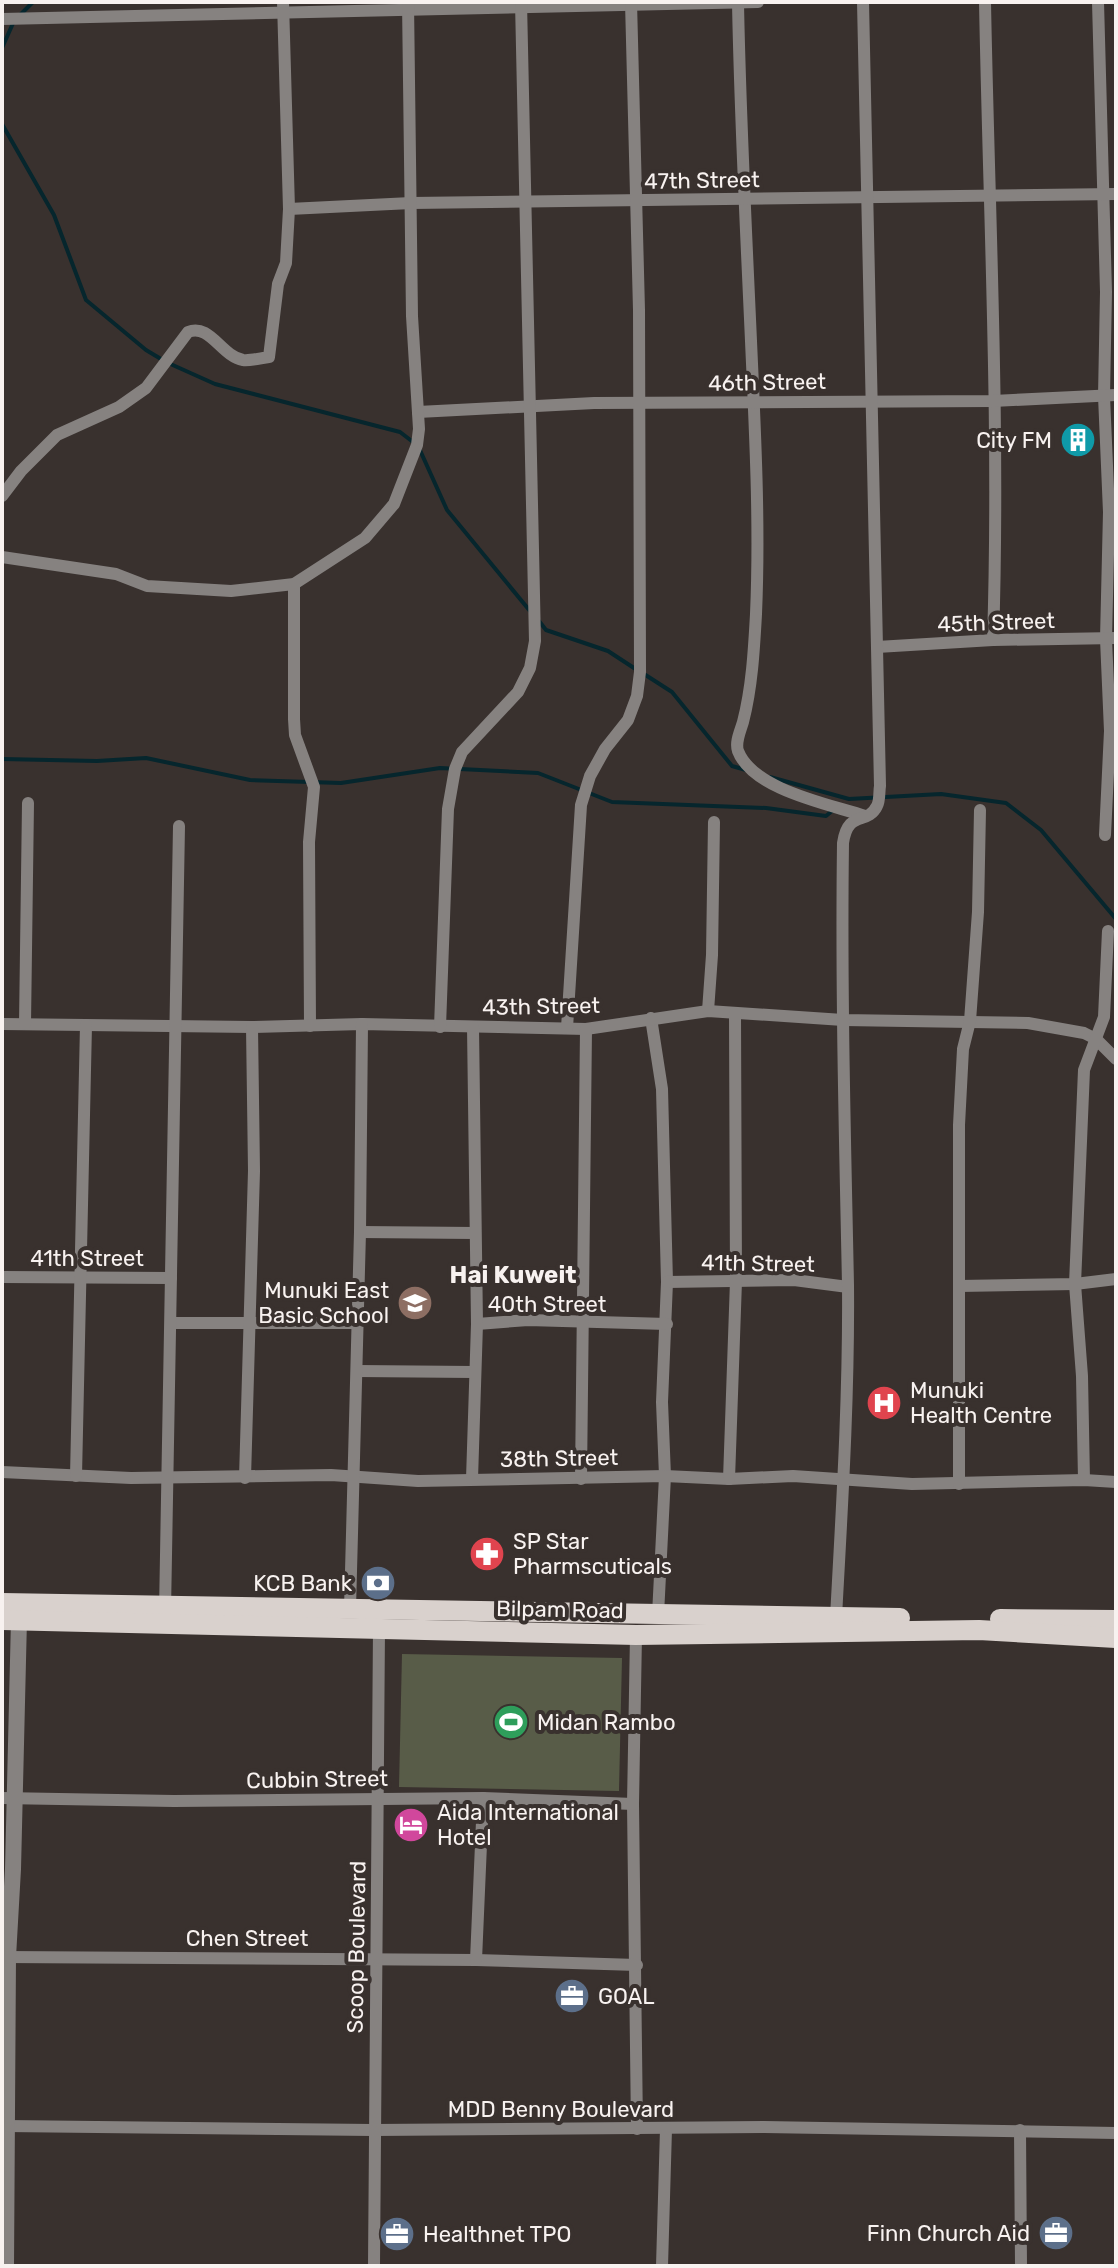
<svg xmlns="http://www.w3.org/2000/svg" width="1118" height="2268" viewBox="0 0 1118 2268" font-family="Rubik,sans-serif">
	<rect width="100%" height="100%" fill="#39312e"/>
	<!-- green -->
	<path fill="#585c48" d="M 402,1654 L 622,1658 L 619,1791 L 399,1787 Z"/>
	<g fill="none" stroke-linecap="round" stroke-linejoin="round">
		<!-- stream -->
		<g stroke="#06262d" stroke-width="4">
			<path d="M 21,14 L 33,2"/>
			<path d="M 2,48 L 14,21"/>
			<path d="M 2,124 L 54,215 L 86,300 L 146,350 L 166,362 L 215,384 L 400,432 L 413,442"/>
			<path d="M 419,448 L 447,510 L 530,611"/>
			<path d="M 539,621 L 546,630 L 608,651 L 637,670"/>
			<path d="M 644,674 L 672,692 L 732,766 L 746,770"/>
			<path d="M 2,759 L 97,761 L 146,758 L 250,780 L 341,783 L 440,768 L 538,773 L 612,802 L 766,808 L 826,816 L 832,811"/>
			<path d="M 770,777 L 849,799 L 941,794 L 1006,803 L 1041,830 L 1116,919"/>
		</g>
		<!-- minor -->
		<g stroke="#868280" stroke-width="12">
			<path d="M 738,2 C 740,115 746,228 751,341 C 755,432 760,523 756,614 C 754,650 752,687 743,722 C 740,732 735,742 738,751 C 753,790 829,804 865,816"/>
			<path d="M 985,2 C 989,215 1000,427 993,640"/>
			<path d="M 1098,2 L 1106,292 L 1104,396 L 1109,512 L 1106,639 L 1110,731 L 1105,835"/>
			<path d="M 2,19 L 758,2"/>
			<path d="M 289,209 L 411,203 L 1116,194"/>
			<path d="M 418,412 L 594,403 L 993,401 L 1116,395"/>
			<path d="M 2,496 L 21,471 L 57,435 L 119,407 L 146,388 L 188,332 C 210,323 221,356 243,360 C 250,361 261,358 269,357 L 278,284 L 286,263 L 289,209 L 283,2"/>
			<path d="M 2,557 L 116,574 L 147,586 L 231,591 L 294,584 L 365,538 L 394,504 L 417,445 L 419,429 L 412,316 L 408,2"/>
			<path d="M 294,584 L 294,719 L 295,735 L 314,787 L 309,842 L 310,1026"/>
			<path d="M 877,647 L 993,640 L 1116,638"/>
			<path d="M 708,1011 L 712,955 L 714,822"/>
			<path d="M 651,1018 L 662,1089 L 667,1282 L 662,1402 L 665,1476 L 658,1615"/>
			<path d="M 2,1024 L 252,1027 L 362,1024 L 586,1029 L 708,1011 L 843,1020 L 1028,1023 L 1084,1033 L 1096,1039 L 1116,1059"/>
			<path d="M 25,1024 L 28,803"/>
			<path d="M 440,1027 L 448,809 L 455,769 L 462,752 L 518,692 L 530,668 L 535,641 L 521,2"/>
			<path d="M 567,1028 L 581,805 L 590,776 L 605,749 L 628,720 L 637,696 L 640,672 L 639,310 L 631,2"/>
			<path d="M 360,1232 L 475,1233"/>
			<path d="M 2,1277 L 171,1278"/>
			<path d="M 667,1282 L 794,1280 L 848,1287"/>
			<path d="M 959,1286 L 1075,1284 L 1116,1279"/>
			<path d="M 171,1323 L 357,1323"/>
			<path d="M 477,1324 L 528,1320 L 667,1324"/>
			<path d="M 357,1371 L 474,1372"/>
			<path d="M 2,1472 L 131,1478 L 331,1475 L 418,1481 L 665,1476 L 729,1479 L 793,1476 L 912,1484 L 1084,1480 L 1116,1482"/>
			<path d="M 76,1476 L 86,1025"/>
			<path d="M 245,1478 L 254,1171 L 252,1027"/>
			<path d="M 472,1479 L 477,1324 L 473,1027"/>
			<path d="M 581,1479 L 586,1029"/>
			<path d="M 729,1479 L 736,1281 L 735,1014"/>
			<path d="M 1084,1480 L 1082,1376 L 1075,1284 L 1084,1070 L 1104,1017 L 1108,931"/>
			<path d="M 959,1484 L 959,1125 L 963,1049 L 970,1021 L 978,912 L 980,810"/>
			<path d="M 350,1609 L 360,1232 L 362,1024"/>
			<path d="M 165,1611 L 179,826"/>
			<path d="M 836,1617 C 842,1507 849,1395 848,1285 C 845,1138 841,991 843,843 C 848,809 867,826 877,806 C 880,801 879,791 880,786 L 863,2"/>
			<path d="M 636,1635 L 633,1804 L 637,2129"/>
			<path d="M 2,1798 L 174,1801 L 483,1798 L 633,1804"/>
			<path d="M 2,1957 L 476,1960 L 637,1965"/>
			<path d="M 476,1960 L 483,1798"/>
			<path d="M 5,2126 L 373,2130 L 764,2127 L 1116,2133"/>
			<path d="M 1020,2130 L 1021,2266"/>
			<path d="M 374,2266 L 379,1628"/>
			<path d="M 662,2266 L 666,2129"/>
		</g>
		<!-- tertiary -->
		<path stroke="#868280" stroke-width="16" d="M 6,2266 L 8,1957 L 13,1869 L 19,1619"/>
		<!-- primary -->
		<g stroke="#d9d1cd" stroke-width="20">
			<path d="M 2,1603 L 900,1618"/>
			<path d="M 1000,1619 L 1116,1620"/>
			<path d="M 2,1620 L 636,1635 L 979,1630 L 1116,1638"/>
		</g>
	</g>
	<!-- icons -->
	<defs>
		<symbol id="building-disc" viewBox="-11 -11 22 22"><circle r="9.5" fill="#0f9aa8" stroke="#39312e"/><path d="M-4-6H4V6H1V3H-1V6H-4ZM-2.5-4.3h1.7v1.8h-1.7ZM.8-4.3h1.7v1.8H.8ZM-2.5-1h1.7V.8h-1.7ZM.8-1h1.7V.8H.8Z" fill="#fff"/></symbol>
		<symbol id="school-disc" viewBox="-11 -11 22 22"><circle r="9.5" fill="#8d6e63" stroke="#39312e"/><path d="M0-5L7-2L0 1L-7-2ZM-4 1L0 2.5L4 1V4Q0 6-4 4Z" fill="#fff"/></symbol>
		<symbol id="hospital-disc" viewBox="-11 -11 22 22"><circle r="9.5" fill="#e0444e" stroke="#39312e"/><path d="M-5-5h3v3.5h4V-5h3V5h-3V1.5h-4V5h-3Z" fill="#fff"/></symbol>
		<symbol id="pharmacy-disc" viewBox="-11 -11 22 22"><circle r="9.5" fill="#e0444e" stroke="#39312e"/><path d="M-2-6h4v4h4v4h-4v4h-4v-4h-4v-4h4Z" fill="#fff"/></symbol>
		<symbol id="bank-disc" viewBox="-11 -11 22 22"><circle r="9.5" fill="#5c6f8a" stroke="#39312e"/><path d="M-6-4H6V4H-6ZM0-2.3a2.3 2.3 0 1 0 0 4.6a2.3 2.3 0 1 0 0-4.6Z" fill="#fff"/></symbol>
		<symbol id="stadium-disc" viewBox="-11 -11 22 22"><circle r="9.5" fill="#2e9e5b" stroke="#39312e"/><path d="M0-5a6.5 5 0 1 0 0 10a6.5 5 0 1 0 0-10ZM-3.5-1.8h7v3.6h-7Z" fill="#fff"/></symbol>
		<symbol id="hotel-disc" viewBox="-11 -11 22 22"><circle r="9.5" fill="#d1479c" stroke="#39312e"/><path d="M-6-4.5h1.5V1H6V5H4.5V3h-9V5H-6ZM-4 0a1.8 1.8 0 1 1 3.6 0ZM.5 0V-2.5h3Q6-2.5 6 0Z" fill="#fff"/></symbol>
		<symbol id="office-disc" viewBox="-11 -11 22 22"><circle r="9.5" fill="#5c6f8a" stroke="#39312e"/><path d="M-6-3h4V-5.5h4V-3h4V5H-6ZM-1-4.5V-3h2v-1.5ZM-6 0V1H6V0Z" fill="#fff"/></symbol>
	</defs>
	<g fill-rule="evenodd">
		<use href="#building-disc" x="1058" y="420" width="40" height="40"/>
		<use href="#school-disc" x="395" y="1283" width="40" height="40"/>
		<use href="#hospital-disc" x="864" y="1383" width="40" height="40"/>
		<use href="#pharmacy-disc" x="467" y="1534" width="40" height="40"/>
		<use href="#bank-disc" x="358" y="1563" width="40" height="40"/>
		<use href="#stadium-disc" x="491" y="1702" width="40" height="40"/>
		<use href="#hotel-disc" x="391" y="1805" width="40" height="40"/>
		<use href="#office-disc" x="552" y="1976" width="40" height="40"/>
		<use href="#office-disc" x="1036" y="2213" width="40" height="40"/>
		<use href="#office-disc" x="377" y="2214" width="40" height="40"/>
	</g>
	<g text-anchor="middle" stroke-width="8" stroke-linejoin="round" paint-order="stroke">
		<!-- street labels -->
		<g font-size="22" fill="#f8f2f0" stroke="#39312e">
			<text transform="translate(702 180) rotate(-1)" y="8">47th Street</text>
			<text transform="translate(767 382) rotate(-1)" y="8">46th Street</text>
			<text transform="translate(996 622) rotate(-2)" y="8">45th Street</text>
			<text transform="translate(541 1006) rotate(-1)" y="8">43th Street</text>
			<text x="87" y="1266">41th Street</text>
			<text transform="translate(758 1263) rotate(1)" y="8">41th Street</text>
			<text x="547" y="1312">40th Street</text>
			<text transform="translate(559 1458) rotate(-1)" y="8">38th Street</text>
			<text transform="translate(560 1609) rotate(1)" y="8">Bilpam Road</text>
			<text transform="translate(317 1779) rotate(-1)" y="8">Cubbin Street</text>
			<text x="247" y="1946">Chen Street</text>
			<text transform="translate(356 1947) rotate(-89)" y="8">Scoop Boulevard</text>
			<text x="561" y="2117">MDD Benny Boulevard</text>
		</g>
		<!-- poi labels -->
		<g font-size="22" fill="#f8f2f0" stroke="#39312e" text-anchor="start">
			<text x="1052" y="448" text-anchor="end">City FM</text>
			<text x="389" y="1298" text-anchor="end">Munuki East<tspan x="389" dy="25">Basic School</tspan></text>
			<text x="910" y="1398">Munuki<tspan x="910" dy="25">Health Centre</tspan></text>
			<text x="513" y="1549">SP Star<tspan x="513" dy="25">Pharmscuticals</tspan></text>
			<text x="352" y="1591" text-anchor="end">KCB Bank</text>
			<text x="537" y="1730">Midan Rambo</text>
			<text x="437" y="1820">Aida International<tspan x="437" dy="25">Hotel</tspan></text>
			<text x="598" y="2004">GOAL</text>
			<text x="1030" y="2241" text-anchor="end">Finn Church Aid</text>
			<text x="423" y="2242">Healthnet TPO</text>
		</g>
		<!-- neighbourhood labels -->
		<g font-size="24" font-weight="bold" fill="#f8f2f0" stroke="#39312e">
			<text x="513" y="1283">Hai Kuweit</text>
		</g>
	</g>
	<!-- border -->
	<rect width="1118" height="2268" fill="none" stroke="#f8f2f0" stroke-width="8"/>
</svg>
